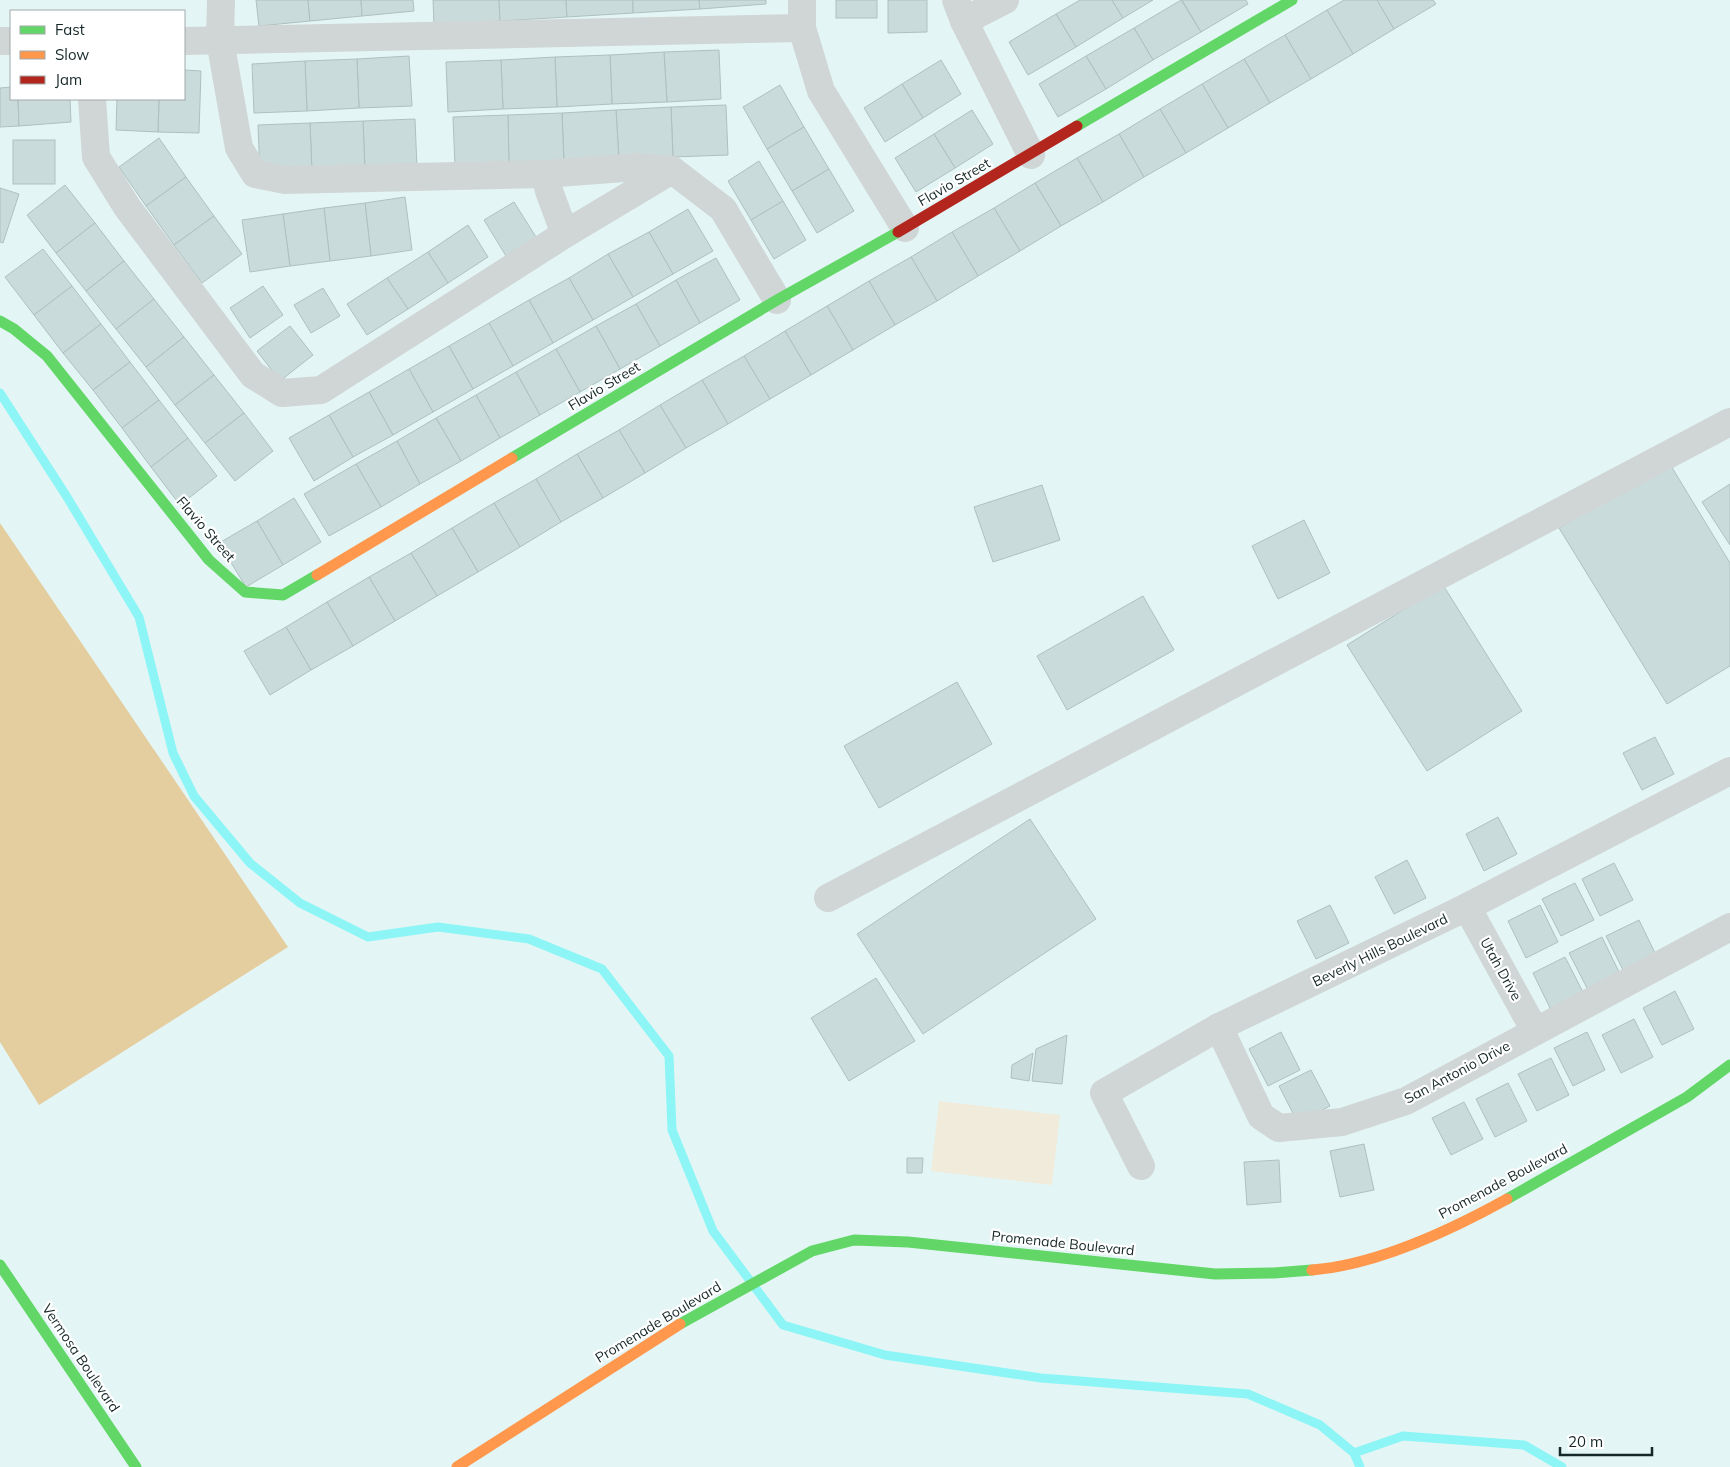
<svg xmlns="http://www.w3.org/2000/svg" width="1730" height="1467" viewBox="0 0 1730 1467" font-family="Mulish,sans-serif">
	<rect width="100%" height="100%" fill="#e3f6f5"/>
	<!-- green -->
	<path fill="#f0ebdb" d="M 939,1101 L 1060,1115 L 1052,1185 L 931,1171 Z"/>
	<!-- forest -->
	<path fill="#e4cd9f" d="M 0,523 L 288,947 L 39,1105 L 0,1042 Z"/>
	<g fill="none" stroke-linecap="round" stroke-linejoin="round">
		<!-- stream -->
		<g stroke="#8df5f5" stroke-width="9">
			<path d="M 0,393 L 67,497 L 139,617 L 173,753 L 194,796 L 250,863 L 300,903 L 368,937 L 438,927 L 529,939 L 602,969 L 669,1056 L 672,1130 L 713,1231 L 783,1325 L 885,1355 L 1041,1378 L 1248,1394 L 1320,1425 L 1354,1453 L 1360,1467"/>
			<path d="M 1354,1453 L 1403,1436 L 1524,1445 L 1562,1467"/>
		</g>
	</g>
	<!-- building -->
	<g fill="#cadbdb" stroke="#b0c0c0">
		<path d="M 256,0 L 308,0 L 310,21 L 259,26 Z"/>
		<path d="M 308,0 L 361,0 L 362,16 L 310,21 Z"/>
		<path d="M 361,0 L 413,0 L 414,11 L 362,16 Z"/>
		<path d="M 433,0 L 499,0 L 500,21 L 434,25 Z"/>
		<path d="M 499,0 L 566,0 L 567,17 L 500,21 Z"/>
		<path d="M 566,0 L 633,0 L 633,13 L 567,17 Z"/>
		<path d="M 633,0 L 699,0 L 700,9 L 633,13 Z"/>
		<path d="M 699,0 L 766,0 L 766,4 L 700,9 Z"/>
		<rect x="836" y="0" width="41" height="18"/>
		<path d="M 888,0 L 927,0 L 927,32 L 888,33 Z"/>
		<path d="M 1080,0 L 1112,0 L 1123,18 L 1076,47 L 1056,14 Z"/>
		<path d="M 1112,0 L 1153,0 L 1123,18 Z"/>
		<path d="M 1181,0 L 1201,32 L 1153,60 L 1134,28 Z"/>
		<path d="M 1182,0 L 1246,0 L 1248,4 L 1201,32 Z"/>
		<path d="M 1344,0 L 1377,0 L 1394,29 L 1353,54 L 1327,10 Z"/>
		<path d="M 1377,0 L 1433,0 L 1436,4 L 1394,29 Z"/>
		<path d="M 1327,10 L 1353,54 L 1311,79 L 1285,35 Z"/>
		<path d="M 1056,14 L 1076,47 L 1028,75 L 1009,42 Z"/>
		<path d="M 1134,28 L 1153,60 L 1106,89 L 1086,56 Z"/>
		<path d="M 1285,35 L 1311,79 L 1270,103 L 1244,59 Z"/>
		<path d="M 719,50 L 721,99 L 667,102 L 664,52 Z"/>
		<path d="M 664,52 L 667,102 L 612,104 L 610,55 Z"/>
		<path d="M 610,55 L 612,104 L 557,107 L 555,57 Z"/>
		<path d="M 409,56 L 412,106 L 359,108 L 357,59 Z"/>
		<path d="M 1086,56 L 1106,89 L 1058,117 L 1039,84 Z"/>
		<path d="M 555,57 L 557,107 L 503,109 L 501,60 Z"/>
		<path d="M 357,59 L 359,108 L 307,111 L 305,61 Z"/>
		<path d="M 1244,59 L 1270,103 L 1228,128 L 1202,84 Z"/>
		<path d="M 501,60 L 503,109 L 448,112 L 446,62 Z"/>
		<path d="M 941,60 L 961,94 L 923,118 L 902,84 Z"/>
		<path d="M 305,61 L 307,111 L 254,113 L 252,64 Z"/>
		<path d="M 184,70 L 201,71 L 199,133 L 158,132 L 159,99 L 184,99 Z"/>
		<path d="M 902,84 L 923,118 L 885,142 L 864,108 Z"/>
		<path d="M 1202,84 L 1228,128 L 1186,153 L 1160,109 Z"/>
		<path d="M 780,85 L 804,127 L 767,149 L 743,107 Z"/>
		<path d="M 11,87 L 11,99 L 18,99 L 19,126 L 0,127 L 0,88 Z"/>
		<path d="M 18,99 L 70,99 L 71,122 L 19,126 Z"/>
		<path d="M 117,99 L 159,99 L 158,132 L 116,130 Z"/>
		<path d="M 726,105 L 728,155 L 673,157 L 671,107 Z"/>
		<path d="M 671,107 L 673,157 L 619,160 L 616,110 Z"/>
		<path d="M 1160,109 L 1186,153 L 1144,177 L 1119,134 Z"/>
		<path d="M 616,110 L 619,160 L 564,162 L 562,113 Z"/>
		<path d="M 972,110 L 993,144 L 955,168 L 934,134 Z"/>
		<path d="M 562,113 L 564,162 L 509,164 L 508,115 Z"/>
		<path d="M 508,115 L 509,164 L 455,167 L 453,117 Z"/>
		<path d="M 415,119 L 417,168 L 365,170 L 363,121 Z"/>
		<path d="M 363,121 L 365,170 L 312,172 L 310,123 Z"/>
		<path d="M 310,123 L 312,172 L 260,175 L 258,125 Z"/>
		<path d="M 804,127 L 829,169 L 792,191 L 767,149 Z"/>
		<path d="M 934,134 L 955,168 L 916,192 L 895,158 Z"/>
		<path d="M 1119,134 L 1144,177 L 1103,202 L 1077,158 Z"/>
		<path d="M 159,138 L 186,177 L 146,206 L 119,167 Z"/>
		<rect x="13" y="140" width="42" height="44"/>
		<path d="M 1077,158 L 1103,202 L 1061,226 L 1035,183 Z"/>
		<path d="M 759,161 L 783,201 L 751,220 L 728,181 Z"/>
		<path d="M 829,169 L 854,211 L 817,233 L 792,191 Z"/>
		<path d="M 186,177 L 214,216 L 174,245 L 146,206 Z"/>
		<path d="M 1035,183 L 1061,226 L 1020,251 L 994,208 Z"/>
		<path d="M 65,185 L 95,223 L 56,253 L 27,215 Z"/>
		<path d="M 0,188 L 19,194 L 3,243 L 0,242 Z"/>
		<path d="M 405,197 L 412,250 L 371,256 L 365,203 Z"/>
		<path d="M 783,201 L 806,240 L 774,259 L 751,220 Z"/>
		<path d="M 514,202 L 536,237 L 506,256 L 484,220 Z"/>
		<path d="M 365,203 L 371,256 L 330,261 L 324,208 Z"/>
		<path d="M 324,208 L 330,261 L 290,266 L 283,214 Z"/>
		<path d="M 994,208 L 1020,251 L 978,276 L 952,232 Z"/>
		<path d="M 688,209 L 713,251 L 673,274 L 649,232 Z"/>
		<path d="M 283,214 L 290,266 L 250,272 L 242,220 Z"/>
		<path d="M 214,216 L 242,254 L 202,283 L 174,245 Z"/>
		<path d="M 95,223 L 124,261 L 86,291 L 56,253 Z"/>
		<path d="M 468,225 L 488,257 L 448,283 L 428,252 Z"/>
		<path d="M 649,232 L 673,274 L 633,297 L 608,254 Z"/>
		<path d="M 952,232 L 978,276 L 937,301 L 911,257 Z"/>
		<path d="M 43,249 L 72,286 L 34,315 L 5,277 Z"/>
		<path d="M 428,252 L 448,283 L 408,309 L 387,278 Z"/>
		<path d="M 608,254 L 633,297 L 593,320 L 569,278 Z"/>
		<path d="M 911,257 L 937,301 L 895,325 L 869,281 Z"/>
		<path d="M 716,258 L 740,300 L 700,323 L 676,280 Z"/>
		<path d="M 124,261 L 154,299 L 116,329 L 86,291 Z"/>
		<path d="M 387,278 L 408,309 L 367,335 L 347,304 Z"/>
		<path d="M 569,278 L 593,320 L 553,343 L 529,300 Z"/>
		<path d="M 676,280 L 700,323 L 660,346 L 636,304 Z"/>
		<path d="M 869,281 L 895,325 L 853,350 L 827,306 Z"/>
		<path d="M 72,286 L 101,324 L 63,353 L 34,315 Z"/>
		<path d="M 263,286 L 283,315 L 250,338 L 230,308 Z"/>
		<path d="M 323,288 L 340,316 L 311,333 L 294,305 Z"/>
		<path d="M 154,299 L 184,337 L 146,367 L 116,329 Z"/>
		<path d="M 529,300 L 553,343 L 513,366 L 489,323 Z"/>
		<path d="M 636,304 L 660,346 L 620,369 L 596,326 Z"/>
		<path d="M 827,306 L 853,350 L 811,375 L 785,331 Z"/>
		<path d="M 489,323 L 513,366 L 473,389 L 449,346 Z"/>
		<path d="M 101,324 L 130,362 L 93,390 L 63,353 Z"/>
		<path d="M 290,326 L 313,355 L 280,381 L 257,351 Z"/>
		<path d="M 596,326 L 620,369 L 580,392 L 556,349 Z"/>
		<path d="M 785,331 L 811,375 L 770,399 L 744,356 Z"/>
		<path d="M 184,337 L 214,375 L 175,405 L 146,367 Z"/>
		<path d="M 449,346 L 473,389 L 433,412 L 409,369 Z"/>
		<path d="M 556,349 L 580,392 L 540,415 L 516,372 Z"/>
		<path d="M 744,356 L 770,399 L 728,424 L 702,380 Z"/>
		<path d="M 130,362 L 159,400 L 122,428 L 93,390 Z"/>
		<path d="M 409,369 L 433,412 L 393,435 L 369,392 Z"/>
		<path d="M 516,372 L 540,415 L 500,438 L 476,395 Z"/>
		<path d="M 214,375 L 244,413 L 205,443 L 175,405 Z"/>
		<path d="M 702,380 L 728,424 L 686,448 L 660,405 Z"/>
		<path d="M 369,392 L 393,435 L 353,457 L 329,415 Z"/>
		<path d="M 476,395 L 500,438 L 461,461 L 436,418 Z"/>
		<path d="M 159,400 L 188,438 L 151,467 L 122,428 Z"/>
		<path d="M 660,405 L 686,448 L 645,473 L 619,430 Z"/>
		<path d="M 244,413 L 273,451 L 235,481 L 205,443 Z"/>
		<path d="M 329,415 L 353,457 L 314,481 L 289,438 Z"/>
		<path d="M 436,418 L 461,461 L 420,484 L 397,441 Z"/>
		<path d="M 619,430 L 645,473 L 603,498 L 577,454 Z"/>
		<path d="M 188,438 L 217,476 L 180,505 L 151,467 Z"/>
		<path d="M 397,441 L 420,484 L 381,507 L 356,464 Z"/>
		<path d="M 577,454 L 603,498 L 561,522 L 536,479 Z"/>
		<path d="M 1668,461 L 1730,563 L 1730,666 L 1667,704 L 1559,528 Z"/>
		<path d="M 356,464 L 381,507 L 329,536 L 304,494 Z"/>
		<path d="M 536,479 L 561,522 L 520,547 L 494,503 Z"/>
		<path d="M 1730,484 L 1730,545 L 1702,502 Z"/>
		<path d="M 1042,485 L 1060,540 L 993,562 L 974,507 Z"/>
		<path d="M 294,498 L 321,542 L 283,565 L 257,521 Z"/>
		<path d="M 494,503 L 520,547 L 478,572 L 452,528 Z"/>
		<path d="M 1304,520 L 1330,573 L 1278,599 L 1252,546 Z"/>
		<path d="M 257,521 L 283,565 L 246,587 L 219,543 Z"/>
		<path d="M 452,528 L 478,572 L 437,596 L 411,553 Z"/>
		<path d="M 411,553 L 437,596 L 395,621 L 369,577 Z"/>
		<path d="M 369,577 L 395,621 L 353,646 L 327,602 Z"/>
		<path d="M 1443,585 L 1522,711 L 1427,771 L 1347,645 Z"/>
		<path d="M 1143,596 L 1174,650 L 1067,710 L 1037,656 Z"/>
		<path d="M 327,602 L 353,646 L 311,670 L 286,627 Z"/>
		<path d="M 286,627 L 311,670 L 270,695 L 244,651 Z"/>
		<path d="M 957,682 L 992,744 L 879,808 L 844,746 Z"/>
		<path d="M 1655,737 L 1674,774 L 1642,790 L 1623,753 Z"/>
		<path d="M 1498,817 L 1517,854 L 1484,871 L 1466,834 Z"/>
		<path d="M 1030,819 L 1096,919 L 923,1034 L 857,934 Z"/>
		<path d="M 1407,860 L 1426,898 L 1394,914 L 1375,877 Z"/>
		<path d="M 1614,863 L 1633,900 L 1600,916 L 1582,879 Z"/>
		<path d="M 1575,883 L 1594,920 L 1561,936 L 1542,899 Z"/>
		<path d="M 1330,905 L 1349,943 L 1316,959 L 1297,921 Z"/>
		<path d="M 1540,905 L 1558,942 L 1526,958 L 1508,921 Z"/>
		<path d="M 1639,920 L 1657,957 L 1625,974 L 1606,936 Z"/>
		<path d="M 1602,937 L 1620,974 L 1588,990 L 1569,953 Z"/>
		<path d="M 1565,957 L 1584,994 L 1551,1010 L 1533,973 Z"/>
		<path d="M 876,978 L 915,1041 L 849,1081 L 811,1018 Z"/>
		<path d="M 1675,991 L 1694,1029 L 1662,1045 L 1643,1008 Z"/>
		<path d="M 1634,1019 L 1653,1057 L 1621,1073 L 1602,1035 Z"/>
		<path d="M 1281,1032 L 1300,1070 L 1268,1086 L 1249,1049 Z"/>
		<path d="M 1587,1032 L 1605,1070 L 1573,1086 L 1554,1048 Z"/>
		<path d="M 1067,1035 L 1062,1084 L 1032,1081 L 1036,1049 Z"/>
		<path d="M 1033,1053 L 1029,1081 L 1011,1078 L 1012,1065 Z"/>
		<path d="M 1551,1058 L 1569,1095 L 1537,1111 L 1518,1074 Z"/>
		<path d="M 1311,1070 L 1330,1106 L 1298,1123 L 1279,1086 Z"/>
		<path d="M 1508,1083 L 1527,1121 L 1495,1137 L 1476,1099 Z"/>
		<path d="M 1464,1102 L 1483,1139 L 1451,1155 L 1432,1118 Z"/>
		<path d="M 1364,1144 L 1374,1190 L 1340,1197 L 1330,1151 Z"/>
		<path d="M 907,1158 L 923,1158 L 922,1173 L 907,1173 Z"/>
		<path d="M 1279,1160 L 1281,1202 L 1247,1205 L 1244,1162 Z"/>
	</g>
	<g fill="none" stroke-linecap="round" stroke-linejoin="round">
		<!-- street -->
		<g stroke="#d0d5d5" stroke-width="28">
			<path d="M 221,0 L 220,40 L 239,148 L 255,174 L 285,180 L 545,174 L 637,167 L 672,170 L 723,209 L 777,300"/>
			<path d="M 802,0 L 802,28 L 821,91 L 905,228"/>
			<path d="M 956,0 L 964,21 L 1031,155"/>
			<path d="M 964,21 L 1005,0"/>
			<path d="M 0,41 L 11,41"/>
			<path d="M 184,41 L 802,28"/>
			<path d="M 92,99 L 96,157 L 127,207 L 253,375 L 282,393 L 321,390 L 565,234 L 672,170"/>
			<path d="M 545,174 L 549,191 L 565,234"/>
			<path d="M 828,898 L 1730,422"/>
			<path d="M 1467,907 L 1535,1031"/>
			<path d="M 1219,1027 L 1261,1116 L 1279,1128 L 1342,1122 L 1406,1101 L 1730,927"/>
			<path d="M 1141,1166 L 1104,1093 L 1219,1027 L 1467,907 L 1730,771"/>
		</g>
		<!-- fast -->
		<g stroke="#63d668" stroke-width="11">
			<path d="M 1077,126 L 1292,0"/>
			<path d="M 0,321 L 14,329 L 47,356 L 209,560 L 245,592 L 283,595 L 317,575"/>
			<path d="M 512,458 L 777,300 L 898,232"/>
			<path d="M 1507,1199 L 1687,1097 L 1730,1065"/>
			<path d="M 0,1265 L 136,1467"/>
			<path d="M 680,1324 L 812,1251 L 854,1240 L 908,1242 L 1215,1274 L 1274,1273 L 1312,1270"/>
		</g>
		<!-- slow -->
		<g stroke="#ff974d" stroke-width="11">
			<path d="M 317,575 L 512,458"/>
			<path d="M 1312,1270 C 1376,1265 1451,1230 1507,1199"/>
			<path d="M 457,1467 L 680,1324"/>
		</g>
		<!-- jam -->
		<path stroke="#b3261e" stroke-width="11" d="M 898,232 L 1077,126"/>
	</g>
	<g text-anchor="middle" stroke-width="4.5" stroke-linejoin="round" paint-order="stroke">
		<!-- street labels -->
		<g font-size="14" fill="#162727" stroke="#fff">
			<text transform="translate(954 182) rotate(-30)" y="5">Flavio Street</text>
			<text transform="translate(604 386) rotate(-31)" y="5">Flavio Street</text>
			<text transform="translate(206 529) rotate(49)" y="5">Flavio Street</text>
			<text transform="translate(1380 950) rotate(-26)" y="5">Beverly Hills Boulevard</text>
			<text transform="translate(1501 969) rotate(61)" y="5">Utah Drive</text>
			<text transform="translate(1457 1072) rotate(-28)" y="5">San Antonio Drive</text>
			<text transform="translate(1503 1181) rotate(-28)" y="5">Promenade Boulevard</text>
			<text transform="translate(1063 1243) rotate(6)" y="5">Promenade Boulevard</text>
			<text transform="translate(658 1322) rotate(-31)" y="5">Promenade Boulevard</text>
			<text transform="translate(81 1358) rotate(56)" y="5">Vermosa Boulevard</text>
		</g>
	</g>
	<!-- legend -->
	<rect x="10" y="10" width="175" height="90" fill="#ffffff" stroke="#a2a9a9"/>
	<rect x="20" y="26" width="25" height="8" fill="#63d668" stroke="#a2a9a9"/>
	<text x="55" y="35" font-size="15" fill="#162727">Fast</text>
	<rect x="20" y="51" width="25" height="8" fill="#ff974d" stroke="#a2a9a9"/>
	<text x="55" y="60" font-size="15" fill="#162727">Slow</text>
	<rect x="20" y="76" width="25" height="8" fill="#b3261e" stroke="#a2a9a9"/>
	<text x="55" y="85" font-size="15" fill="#162727">Jam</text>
	<!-- scale -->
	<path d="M1560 1447v8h92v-8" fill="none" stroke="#162727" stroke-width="2.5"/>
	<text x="1568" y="1447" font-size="15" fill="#162727" stroke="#ffffff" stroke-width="4" paint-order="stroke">20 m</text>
</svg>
